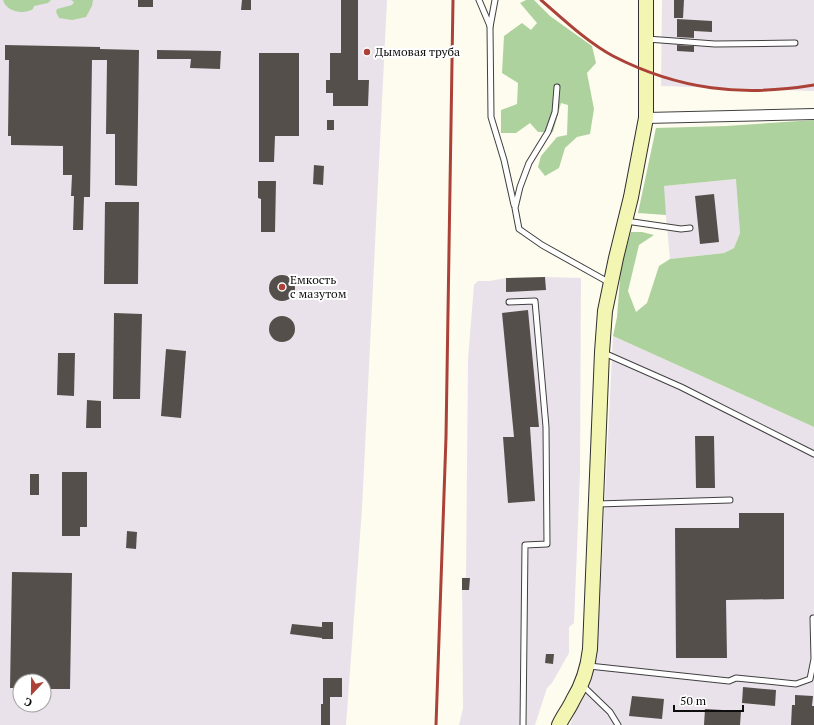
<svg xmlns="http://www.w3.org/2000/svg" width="814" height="725" viewBox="0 0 814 725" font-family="'PT Serif',serif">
	<rect width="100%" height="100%" fill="#fdfcef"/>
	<!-- industrial -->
	<g fill="#eae2ea" fill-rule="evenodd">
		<path d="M 0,0 L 387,0 L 362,509 L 346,725 L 0,725 ZM 20,681 L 44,681 L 44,705 L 20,705 Z"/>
		<path d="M 662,0 L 814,0 L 814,91 L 661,86 Z"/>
		<path d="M 737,179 L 740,233 L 734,248 L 724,253 L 670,259 L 663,186 Z"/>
		<path d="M 545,277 L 581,278 L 580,473 L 574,623 L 569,627 L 569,653 L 552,683 L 547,688 L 535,725 L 459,725 L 463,708 L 462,578 L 466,577 L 468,359 L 474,285 L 478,281 L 490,281 L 506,278 Z"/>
		<path d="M 613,336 L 814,427 L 814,725 L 570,725 L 597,658 Z"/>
	</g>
	<!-- forest -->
	<g fill="#aed29e">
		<path d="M 3,0 L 51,0 L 48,3 L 34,6 L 33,9 C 24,15 6,12 3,0 Z"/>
		<path d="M 71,0 L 93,0 L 92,6 L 86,17 L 72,20 L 59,18 L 56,12 L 57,9 L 72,5 L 74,2 Z"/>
		<path d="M 526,0 L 534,0 L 550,16 L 592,46 L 596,63 L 587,73 L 594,109 L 590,134 L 577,137 L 565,148 L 559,168 L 545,176 L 538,167 L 541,156 L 557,137 L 567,135 L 568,105 L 561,103 L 553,132 L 538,132 L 530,123 L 516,133 L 501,133 L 501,110 L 517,104 L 518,83 L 502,73 L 504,36 L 522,23 L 531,30 L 537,23 L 520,3 Z"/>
		<path d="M 814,120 L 814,427 L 613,336 L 617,317 L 621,266 L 631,232 L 642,232 L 654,235 L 639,245 L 628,291 L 636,312 L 647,303 L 659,266 L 670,259 L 724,253 L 734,248 L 740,233 L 736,179 L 664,186 L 666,215 L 638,213 L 656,128 L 726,126 Z"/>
	</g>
	<!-- building -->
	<g fill="#544f4b">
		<rect x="138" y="0" width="15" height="7"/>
		<path d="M 242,0 L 251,0 L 251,10 L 241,10 Z"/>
		<path d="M 341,0 L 358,0 L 358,80 L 369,80 L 368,106 L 333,106 L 333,93 L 326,93 L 326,80 L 330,80 L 330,53 L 341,53 Z"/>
		<path d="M 674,0 L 684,0 L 683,18 L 674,18 Z"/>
		<path d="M 677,19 L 712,21 L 712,32 L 694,31 L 694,38 L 677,37 Z"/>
		<path d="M 5,45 L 100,47 L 100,49 L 139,50 L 137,186 L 115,185 L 115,134 L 106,134 L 107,60 L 92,60 L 90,197 L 84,197 L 83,230 L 73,230 L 74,196 L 71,196 L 72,175 L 63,175 L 63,146 L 11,145 L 11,136 L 8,136 L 9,60 L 5,60 Z"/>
		<path d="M 677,45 L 694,46 L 694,52 L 677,51 Z"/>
		<path d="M 157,50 L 221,51 L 220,69 L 190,68 L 191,59 L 157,59 Z"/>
		<path d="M 259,53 L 299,53 L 299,136 L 275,136 L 274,162 L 259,162 Z"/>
		<rect x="327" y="120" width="7" height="10"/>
		<path d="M 314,165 L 324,166 L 323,185 L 313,184 Z"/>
		<path d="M 258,181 L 276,181 L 275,232 L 261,232 L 261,199 L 258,198 Z"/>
		<path d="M 714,194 L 719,242 L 700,244 L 695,196 Z"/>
		<path d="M 105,202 L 139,202 L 138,284 L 104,284 Z"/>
		<circle cx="282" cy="288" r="13"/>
		<path d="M 545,277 L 546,290 L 506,292 L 506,278 Z"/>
		<path d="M 528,310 L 539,427 L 530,427 L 535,501 L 508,503 L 503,437 L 514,437 L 502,313 Z"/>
		<path d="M 114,313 L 142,314 L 140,399 L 113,399 Z"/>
		<circle cx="282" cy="329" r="13"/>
		<path d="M 166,349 L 186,351 L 181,418 L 161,416 Z"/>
		<path d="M 58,353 L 75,353 L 74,396 L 57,395 Z"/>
		<path d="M 87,400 L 101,401 L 101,428 L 86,428 Z"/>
		<path d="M 695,436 L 714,436 L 715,488 L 696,488 Z"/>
		<path d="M 62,472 L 87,472 L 87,527 L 80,527 L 80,536 L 62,536 Z"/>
		<rect x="30" y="474" width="9" height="21"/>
		<path d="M 739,513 L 784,513 L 784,599 L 726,600 L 727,658 L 676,658 L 675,528 L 739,528 Z"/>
		<path d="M 127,531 L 137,532 L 136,549 L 126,548 Z"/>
		<path d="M 12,572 L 72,573 L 70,689 L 44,689 L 44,681 L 20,681 L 20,688 L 10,688 Z"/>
		<path d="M 462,578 L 470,578 L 469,590 L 462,590 Z"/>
		<path d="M 322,622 L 333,622 L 333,639 L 322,639 L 322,638 L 290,634 L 292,624 L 322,627 Z"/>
		<path d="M 546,654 L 554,654 L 553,664 L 545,663 Z"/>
		<path d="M 323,678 L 342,678 L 342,697 L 330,697 L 330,725 L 321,725 L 321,704 L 323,704 Z"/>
		<path d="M 743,687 L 776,690 L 775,706 L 742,703 Z"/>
		<path d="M 795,695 L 813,696 L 812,706 L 814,706 L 814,725 L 791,725 L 792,705 L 795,705 Z"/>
		<path d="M 632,696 L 664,699 L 662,719 L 629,716 Z"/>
		<path d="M 705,709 L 741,711 L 740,725 L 704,725 Z"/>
	</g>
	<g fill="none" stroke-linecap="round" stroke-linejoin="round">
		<defs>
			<g id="lane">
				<path d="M 479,0 L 490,26"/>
				<path d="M 495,0 L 490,27 L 491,117 L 504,160 L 514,205"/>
				<path d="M 647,39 L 715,44 L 795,43"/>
				<path d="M 557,87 L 555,112 L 548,132 L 529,163 L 520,187 L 515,208 L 519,229 L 542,245 L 610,283"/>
				<path d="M 626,221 L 681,229 L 690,228"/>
				<path d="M 509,302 L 535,301 L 546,427 L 547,544 L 525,545 L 523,725"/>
				<path d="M 604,353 L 681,387 L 814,454"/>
				<path d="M 597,504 L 730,500"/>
				<path d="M 589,666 L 729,681 L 736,678 L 796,684 L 810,679 L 814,659 L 813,618"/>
				<path d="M 582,685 L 610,712 L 618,725"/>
			</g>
			<path id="street" d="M 646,118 L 814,114"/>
			<path id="secondary" d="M 559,725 C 563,716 569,709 573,700 C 583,684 588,667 590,649 L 602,352 L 605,311 L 616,258 L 631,197 L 646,118 L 646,0"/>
		</defs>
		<!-- lane casing -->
		<use href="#lane" stroke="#404040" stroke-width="7"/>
		<!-- street casing -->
		<use href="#street" stroke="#404040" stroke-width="12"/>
		<!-- secondary casing -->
		<use href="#secondary" stroke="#2f2f2f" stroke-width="16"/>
		<!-- lane -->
		<use href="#lane" stroke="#fff" stroke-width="5"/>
		<!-- street -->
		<use href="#street" stroke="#fff" stroke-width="10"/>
		<!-- secondary -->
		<use href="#secondary" stroke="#f3f5b2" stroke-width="14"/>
		<!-- rail -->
		<g stroke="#ab4137" stroke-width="3">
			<path d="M 541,0 C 563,19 587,42 613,56 C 679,90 742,97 814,85"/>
			<path d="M 436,725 L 446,437 L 453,0"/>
		</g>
	</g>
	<!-- markers -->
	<g fill="#ab4137" stroke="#fff" stroke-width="1.5">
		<circle cx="367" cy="52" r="4"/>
		<circle cx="282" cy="287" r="4"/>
	</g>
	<g text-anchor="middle" stroke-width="4" stroke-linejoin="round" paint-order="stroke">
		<!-- poi labels -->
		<g font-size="12" fill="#0d0d0d" stroke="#fff" text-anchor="start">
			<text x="375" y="56">Дымовая труба</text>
			<text x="290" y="284">Емкость<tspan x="290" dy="14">с мазутом</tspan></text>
		</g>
	</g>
	<!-- north arrow -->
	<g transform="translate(32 693) rotate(202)"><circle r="19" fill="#ffffff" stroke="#9e9e9e"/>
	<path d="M0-3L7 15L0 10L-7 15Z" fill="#ab4137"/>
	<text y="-6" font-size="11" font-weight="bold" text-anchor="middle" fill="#0d0d0d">С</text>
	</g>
	<!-- scale -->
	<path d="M674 705v6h69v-6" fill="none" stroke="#0d0d0d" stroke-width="2"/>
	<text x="680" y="705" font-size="12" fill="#0d0d0d" stroke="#ffffff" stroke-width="3" paint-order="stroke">50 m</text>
</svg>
